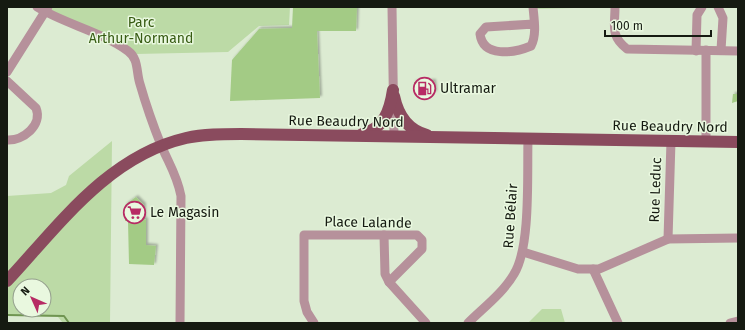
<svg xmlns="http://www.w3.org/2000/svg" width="745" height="330" viewBox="0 0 745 330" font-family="'Fira Sans',sans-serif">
	<defs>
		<filter id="shadow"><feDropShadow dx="2" dy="-2" stdDeviation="1" flood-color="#0004"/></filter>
	</defs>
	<rect width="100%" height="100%" fill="#dcebd2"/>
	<!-- green -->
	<g fill="#bcdaa6" fill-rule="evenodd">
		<path d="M 48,7 L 290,7 L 289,25 L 259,26 L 228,52 L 136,54 L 61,20 Z"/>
		<path d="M 533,7 L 615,7 L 533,9 Z"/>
		<path d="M 112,141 L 110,323 L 63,323 L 58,317 L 7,315 L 7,196 L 51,193 L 66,185 L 69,176 ZM 20,286 L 44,286 L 44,310 L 20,310 Z"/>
		<path d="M 542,309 L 561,309 L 565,323 L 528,323 Z"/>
	</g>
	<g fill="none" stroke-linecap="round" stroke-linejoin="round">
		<!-- stream -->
		<path stroke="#709552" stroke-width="2" d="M 7,315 L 64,316 L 69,323"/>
	</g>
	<!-- building -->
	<g fill="#a3cb85" filter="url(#shadow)">
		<path d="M 293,7 L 357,7 L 356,31 L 317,31 L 320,98 L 230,101 L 232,60 L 259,29 L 292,28 Z"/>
		<path d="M 434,81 L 435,93 L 415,94 L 414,82 Z"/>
		<path d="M 733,94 L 738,94 L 738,101 L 732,103 Z"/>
		<path d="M 136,197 L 144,205 L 144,219 L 146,220 L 146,245 L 156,246 L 154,265 L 129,264 L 128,221 L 125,221 L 125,205 Z"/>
	</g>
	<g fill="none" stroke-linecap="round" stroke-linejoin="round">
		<!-- minor -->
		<g stroke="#b6919b" stroke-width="9">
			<path d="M 37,7 C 65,24 102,32 128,51 C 139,59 136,72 140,84 C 146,105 153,125 161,145 C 169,164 177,175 181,196 L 180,323"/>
			<path d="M 392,7 L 394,137"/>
			<path d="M 533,7 C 534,19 537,35 531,46 C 514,53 483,58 480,34 L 486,27 L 534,24"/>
			<path d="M 615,7 C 615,26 610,36 627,49 L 738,51"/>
			<path d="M 718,7 L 723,18 L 721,50"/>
			<path d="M 706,50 L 706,142"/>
			<path d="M 696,51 L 697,15 L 702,7"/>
			<path d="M 7,72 L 48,7"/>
			<path d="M 7,81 L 36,108 C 43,125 23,141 7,140"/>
			<path d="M 384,235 L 385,274 L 389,282 L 426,323"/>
			<path d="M 668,239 L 671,141"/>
			<path d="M 523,252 L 578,269 L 599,269 L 668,239 L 738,238"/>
			<path d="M 593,269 L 618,323"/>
			<path d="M 314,323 L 307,312 L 304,301 L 304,235 L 417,235 L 422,240 L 422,249 L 389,282"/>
			<path d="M 468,323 C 483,308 503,293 514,274 C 531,247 527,173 528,139"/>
			<path d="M 730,323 L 738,321"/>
		</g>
		<!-- major -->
		<g stroke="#8a4b5e" stroke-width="12">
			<path d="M 394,96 C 398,115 407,130 427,135"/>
			<path d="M 362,134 C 384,129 390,110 393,90"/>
			<path d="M 7,281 C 59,225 108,156 186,138 C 204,134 222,134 241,134 L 738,142"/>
		</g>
	</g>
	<!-- icons -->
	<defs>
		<symbol id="fuel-ring" viewBox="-11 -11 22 22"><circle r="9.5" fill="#e9f8df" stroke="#b72b64" stroke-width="1.5"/><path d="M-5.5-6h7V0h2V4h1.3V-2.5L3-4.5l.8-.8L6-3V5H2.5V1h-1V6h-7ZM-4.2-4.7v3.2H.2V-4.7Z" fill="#b72b64"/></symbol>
		<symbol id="supermarket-ring" viewBox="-11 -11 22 22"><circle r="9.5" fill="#e9f8df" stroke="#b72b64" stroke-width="1.5"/><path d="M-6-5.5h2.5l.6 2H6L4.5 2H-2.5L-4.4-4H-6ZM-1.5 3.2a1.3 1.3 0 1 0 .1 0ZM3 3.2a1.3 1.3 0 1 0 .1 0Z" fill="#b72b64"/></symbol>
	</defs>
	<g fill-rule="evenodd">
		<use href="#fuel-ring" x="412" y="76" width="25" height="25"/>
		<use href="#supermarket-ring" x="122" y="200" width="25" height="25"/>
	</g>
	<g text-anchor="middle" stroke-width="3" stroke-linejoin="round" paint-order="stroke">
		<!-- park labels -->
		<g font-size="14" fill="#375b13" stroke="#e9f8df">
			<text x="141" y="27">Parc<tspan x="141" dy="16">Arthur-Normand</tspan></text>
		</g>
		<!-- poi labels -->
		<g font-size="14" fill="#151a11" stroke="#e9f8df" text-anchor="start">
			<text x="440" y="93">Ultramar</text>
			<text x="150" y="217">Le Magasin</text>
		</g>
		<!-- street labels -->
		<g font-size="14" fill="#151a11" stroke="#e9f8df">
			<text transform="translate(346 121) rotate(1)" y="5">Rue Beaudry Nord</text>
			<text transform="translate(670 126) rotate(1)" y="5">Rue Beaudry Nord</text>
			<text transform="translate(655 190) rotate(-88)" y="5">Rue Leduc</text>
			<text transform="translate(510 216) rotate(-86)" y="5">Rue Bélair</text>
			<text transform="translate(368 222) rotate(1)" y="5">Place Lalande</text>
		</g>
	</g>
	<!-- border -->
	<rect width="745" height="330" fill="none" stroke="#151a11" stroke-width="16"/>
	<!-- north arrow -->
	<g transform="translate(32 298) rotate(315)"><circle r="19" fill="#e9f8df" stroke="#949f8d"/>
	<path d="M0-3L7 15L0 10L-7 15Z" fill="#b72b64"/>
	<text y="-6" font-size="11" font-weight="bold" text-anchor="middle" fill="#151a11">N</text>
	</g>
	<!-- scale -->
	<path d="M605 30v6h106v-6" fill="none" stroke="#151a11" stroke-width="2"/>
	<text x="611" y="30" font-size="12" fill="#151a11" stroke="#e9f8df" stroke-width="3" paint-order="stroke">100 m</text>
</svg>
